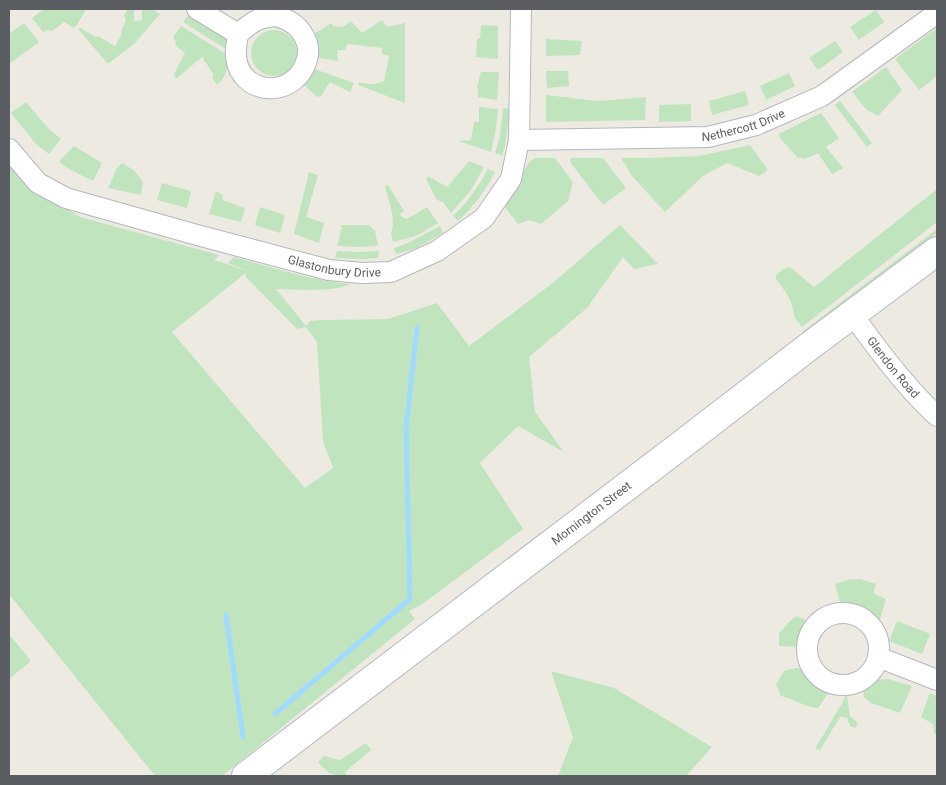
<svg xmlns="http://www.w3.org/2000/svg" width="946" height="785" viewBox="0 0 946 785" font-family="Roboto,sans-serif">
	<rect width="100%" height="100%" fill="#edeae2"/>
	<!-- green -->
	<g fill="#c0e5be" fill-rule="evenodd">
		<path d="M 44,9 L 86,9 L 77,25 L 73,28 L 64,22 L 52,31 L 48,30 L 43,32 L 32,18 Z"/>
		<path d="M 128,9 L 134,9 L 134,21 L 142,20 L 142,9 L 152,9 L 160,14 L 135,43 L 108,64 L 78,29 L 80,28 L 96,37 L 98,36 L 115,46 L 122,34 L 121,32 L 126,19 L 124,15 Z"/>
		<path d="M 876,10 L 884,22 L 859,40 L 850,27 Z"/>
		<path d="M 187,16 L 225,38 L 228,42 L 229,51 L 183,22 Z"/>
		<path d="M 382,20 L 387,27 L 405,23 L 405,103 L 358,85 L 359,83 L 375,84 L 384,81 L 389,56 L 382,54 L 382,48 L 347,44 L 345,50 L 337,50 L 338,61 L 314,57 L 311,36 L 331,23 L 333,26 L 343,27 L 351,21 L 362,33 Z"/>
		<path d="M 24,23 L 39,42 L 9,64 L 9,34 Z"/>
		<path d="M 483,25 L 498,26 L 498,59 L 476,57 L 477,39 L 480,38 L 481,26 Z"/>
		<path d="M 181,26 L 226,54 C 229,67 227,76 217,85 L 212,78 L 214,75 L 202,57 L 176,79 L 174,74 L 185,53 L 175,45 L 176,42 L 173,37 Z"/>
		<path d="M 937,28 L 937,76 L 919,90 L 895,59 Z"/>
		<circle cx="274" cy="53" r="23"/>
		<path d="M 546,39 L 582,41 L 580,55 L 546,56 Z"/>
		<path d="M 835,41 L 843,52 L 818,70 L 809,58 Z"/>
		<path d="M 886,67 L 902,90 L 878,116 L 866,109 L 852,92 Z"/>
		<path d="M 312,68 L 354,83 L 350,92 L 330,82 L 321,96 L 317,97 L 302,83 Z"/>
		<path d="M 546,71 L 568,71 L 569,86 L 547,88 Z"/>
		<path d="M 481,72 L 499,72 L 497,100 L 478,97 L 478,89 L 477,87 Z"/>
		<path d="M 789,73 L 795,86 L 766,100 L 760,86 Z"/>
		<path d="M 745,91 L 749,105 L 712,115 L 709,101 Z"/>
		<path d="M 546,95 L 598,101 L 646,97 L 645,120 L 546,122 Z"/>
		<path d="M 840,101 L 872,143 L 867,147 L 835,105 Z"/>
		<path d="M 26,102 L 49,129 L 61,139 L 49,154 L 36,144 L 11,113 Z"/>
		<path d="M 691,104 L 691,121 L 659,122 L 659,105 Z"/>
		<path d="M 479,107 L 498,109 L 496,128 L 491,152 L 458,141 L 471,140 L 474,122 L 479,122 Z"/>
		<path d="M 503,108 L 510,109 L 505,146 L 502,156 L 495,153 L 500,136 Z"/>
		<path d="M 821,113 L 839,138 L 826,147 L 843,168 L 832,174 L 818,153 L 805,159 L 797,157 L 780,138 L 779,134 Z"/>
		<path d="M 750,145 L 768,170 L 759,176 L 727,163 L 703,176 L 665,212 L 632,176 L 621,158 L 650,158 L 699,156 Z"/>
		<path d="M 74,146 L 102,163 L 93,181 L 71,170 L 59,162 Z"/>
		<path d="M 535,158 L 555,158 L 573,182 L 568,201 L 541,224 L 529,220 L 518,224 L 504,206 L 529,162 Z"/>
		<path d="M 571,158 L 603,158 L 626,188 L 603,205 L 570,162 Z"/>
		<path d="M 469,161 L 484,167 L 471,190 L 451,213 L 443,202 L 437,200 L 426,179 L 428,176 L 447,187 Z"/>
		<path d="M 122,163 L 135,171 L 143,182 L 141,195 L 108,188 L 117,168 Z"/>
		<path d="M 9,165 L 26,182 L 80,217 L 219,255 L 214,260 L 248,271 L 228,263 L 234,257 C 272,267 312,281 351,284 C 331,293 298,289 276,289 L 306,326 L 310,321 L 320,320 L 388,319 L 437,303 L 469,346 L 554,282 L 620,225 L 658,264 L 634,269 L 623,257 L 587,308 L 529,357 L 535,412 L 564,452 L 518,426 L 480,463 L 523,529 L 421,605 L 409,611 L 415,619 L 222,776 L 155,776 L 9,594 ZM 247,272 L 245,276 L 297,329 L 306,327 L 317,342 L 323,441 L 333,468 L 305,488 L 172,332 Z"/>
		<path d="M 488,169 L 495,172 C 485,191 474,207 458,221 L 453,216 C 468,202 478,187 488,169 Z"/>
		<path d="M 309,172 L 318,175 L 306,217 L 324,223 L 319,243 L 294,234 Z"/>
		<path d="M 162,183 L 191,191 L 187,208 L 157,200 Z"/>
		<path d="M 388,185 L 404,211 L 400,214 L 402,217 L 407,219 L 427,207 L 438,223 L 416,236 L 393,242 L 391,233 C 397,221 388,200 385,186 Z"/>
		<path d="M 937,189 L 937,222 L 802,327 L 795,318 L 791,302 L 787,294 L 776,279 L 776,275 L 783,269 L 790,267 L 814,287 Z"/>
		<path d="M 216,191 L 223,195 L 222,200 L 245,208 L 241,222 L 209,214 Z"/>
		<path d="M 260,207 L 285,215 L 280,233 L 255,225 Z"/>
		<path d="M 340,225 L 369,225 L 375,231 L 378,246 L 358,247 L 337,246 L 342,227 Z"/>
		<path d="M 440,226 L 443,233 L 417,248 L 396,254 L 394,248 L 408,243 Z"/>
		<path d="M 937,229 L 937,233 L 806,333 L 802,332 Z"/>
		<path d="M 337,251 L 358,252 L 379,251 L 378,258 L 363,259 L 335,258 Z"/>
		<path d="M 860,579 L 876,584 L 873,593 L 886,599 L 879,623 L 862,609 L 841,605 L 835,584 L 847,580 Z"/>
		<path d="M 797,616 L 812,623 L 806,632 L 802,647 L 779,646 L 779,633 C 785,628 789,620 797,616 Z"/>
		<path d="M 897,621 L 930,634 L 922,654 L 889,641 Z"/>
		<path d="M 9,634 L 31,661 L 9,679 Z"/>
		<path d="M 795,668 L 806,669 L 816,681 L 831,689 L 818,708 C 805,707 793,699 781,696 L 776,684 L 784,671 Z"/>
		<path d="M 551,671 L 614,688 L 712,747 L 686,776 L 558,776 L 573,737 Z"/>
		<path d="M 888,679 L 912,686 L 900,713 L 871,703 L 864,697 L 863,686 L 873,680 Z"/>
		<path d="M 848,691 L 847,696 L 850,716 L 858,723 L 855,728 L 850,726 L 847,718 L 840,717 L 820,750 L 815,749 L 844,700 L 846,692 Z"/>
		<path d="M 930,693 L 937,696 L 937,735 L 934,734 L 933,724 L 921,717 Z"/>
		<path d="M 366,743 L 371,750 L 345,772 L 347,776 C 332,776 327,773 318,762 L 324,756 L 340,760 Z"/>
	</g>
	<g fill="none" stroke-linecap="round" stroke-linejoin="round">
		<!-- stream -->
		<g stroke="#a0dbff" stroke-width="5">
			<path d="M 226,615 L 243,737"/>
			<path d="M 275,714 L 410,599 L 406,428 L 417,328"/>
		</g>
		<defs>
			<g id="street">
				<path d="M 197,9 L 238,34"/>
				<path d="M 277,16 C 292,21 301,27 307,43 C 309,50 308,58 305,65 C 291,99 240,95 236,57 C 235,49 237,42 238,34 C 252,22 258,17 277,16 Z"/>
				<path id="s1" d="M 519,140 L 708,137 L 756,125 L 822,96 L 937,13"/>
				<path id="s2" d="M 9,149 L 38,183 L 66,198 L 197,235 L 329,270 L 362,273 L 391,272 L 437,251 L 484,218 L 511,179 L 519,140 L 521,9"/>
				<path id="s3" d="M 853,315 C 877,349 906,388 937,416"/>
				<circle cx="843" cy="649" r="36"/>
				<path d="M 878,657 L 937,680"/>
			</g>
			<g id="secondary">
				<path id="s4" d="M 246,776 L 693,436 L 807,348 L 937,251"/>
			</g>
		</defs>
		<!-- street casing -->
		<use href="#street" stroke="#b4b8bc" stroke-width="22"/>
		<!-- secondary casing -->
		<use href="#secondary" stroke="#b5b9be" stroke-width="30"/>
		<!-- street -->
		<use href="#street" stroke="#fff" stroke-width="20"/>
		<!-- secondary -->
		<use href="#secondary" stroke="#fff" stroke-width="28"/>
	</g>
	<g text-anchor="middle" stroke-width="4" stroke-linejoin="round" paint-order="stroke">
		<!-- street labels -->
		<g font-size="12" fill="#5a5e63" stroke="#fff">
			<text dy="4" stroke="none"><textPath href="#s1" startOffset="226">Nethercott Drive</textPath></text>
			<text dy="4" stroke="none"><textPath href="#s2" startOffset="354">Glastonbury Drive</textPath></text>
			<text dy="4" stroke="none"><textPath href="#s3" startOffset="66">Glendon Road</textPath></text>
			<text dy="4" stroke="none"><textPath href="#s4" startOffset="434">Mornington Street</textPath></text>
		</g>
	</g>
	<!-- border -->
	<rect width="946" height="785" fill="none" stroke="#5a5e63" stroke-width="20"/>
</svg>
